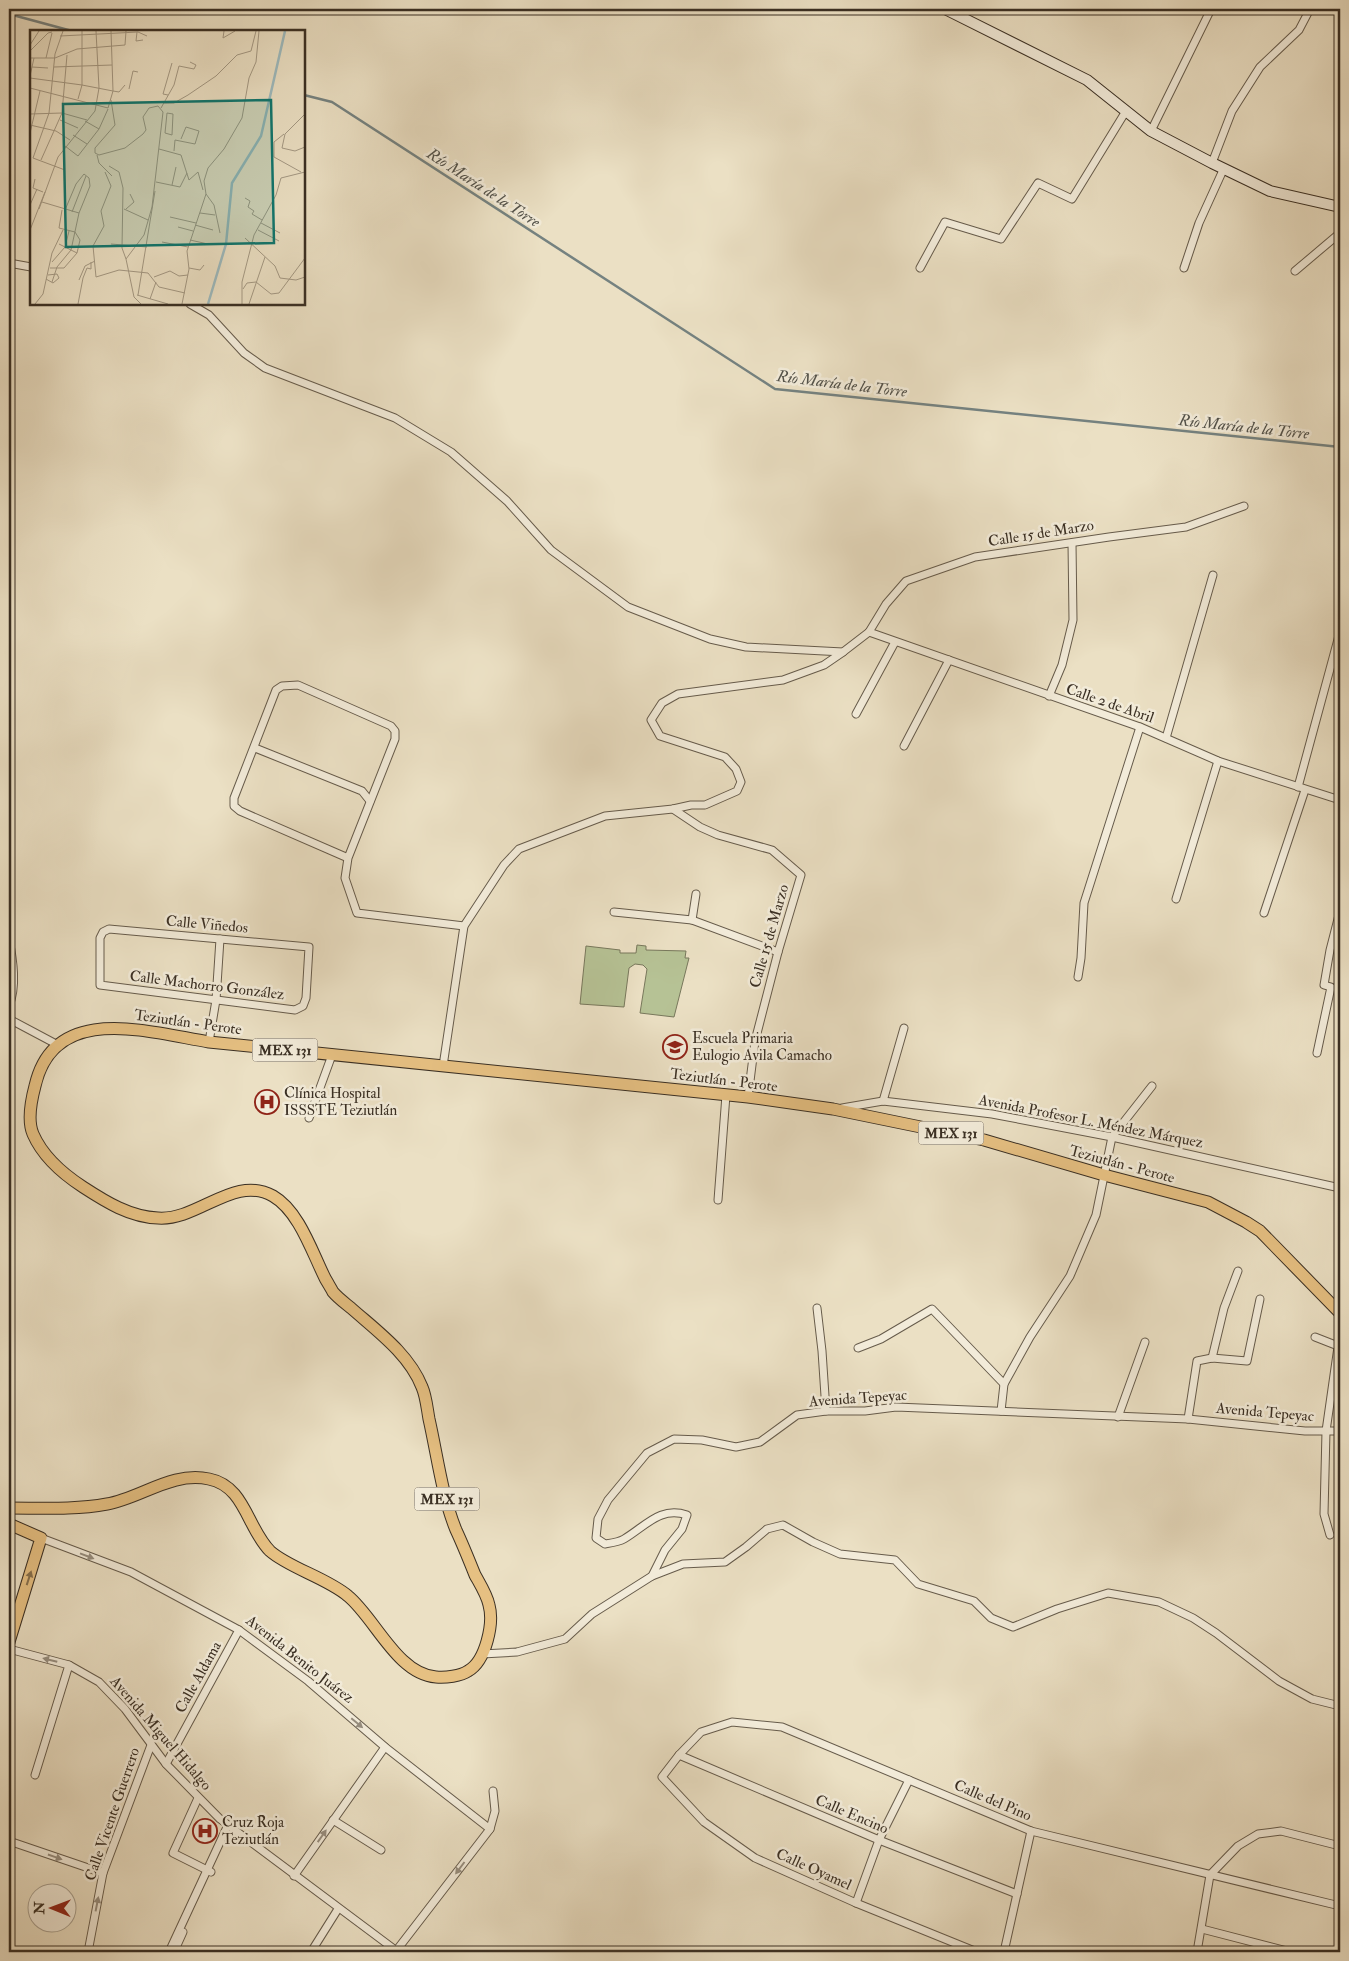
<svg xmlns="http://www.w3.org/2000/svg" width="1349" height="1961" viewBox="0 0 1349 1961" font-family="'IM FELL Double Pica',serif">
	<rect width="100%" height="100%" fill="#ebe0c4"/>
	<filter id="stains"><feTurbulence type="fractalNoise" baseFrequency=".004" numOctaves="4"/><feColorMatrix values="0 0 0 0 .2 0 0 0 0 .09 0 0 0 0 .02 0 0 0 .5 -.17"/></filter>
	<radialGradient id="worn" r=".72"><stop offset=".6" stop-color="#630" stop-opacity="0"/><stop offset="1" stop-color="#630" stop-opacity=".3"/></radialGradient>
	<!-- green -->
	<path fill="#b6c295" stroke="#78785c" d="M 637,945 L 646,946 L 646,950 L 686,951 L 685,958 L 689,958 L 674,1017 L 640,1013 L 647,969 L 643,965 L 635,964 L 629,968 L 624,1007 L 580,1004 L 586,946 L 620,950 L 620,953 L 636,953 Z"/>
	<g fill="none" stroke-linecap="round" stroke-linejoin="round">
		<!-- stream -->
		<g stroke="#758280" stroke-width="2.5">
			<path d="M 9,14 L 72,31"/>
			<path d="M 304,95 L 332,102 L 775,389 L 1340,447"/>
		</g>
		<defs>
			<g id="street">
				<path d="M 1151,131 L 1211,9"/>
				<path d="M 1212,163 L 1232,111 L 1260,67 L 1299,30 L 1310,9"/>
				<path d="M 9,263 L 31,267"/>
				<path d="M 920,268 L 945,222 L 1001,239 L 1038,183 L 1072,199 L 1126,111"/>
				<path d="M 1184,268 L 1199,223 L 1224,168"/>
				<path d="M 1295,271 L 1340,233"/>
				<path d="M 190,304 L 209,315 L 244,353 L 265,368 L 395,418 L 451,452 L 507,501 L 551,550 L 628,607 L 710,639 L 746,647 L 843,652 L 869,632 L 886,604 L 906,581 L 975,557 L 1109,537 L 1186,527 L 1244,506"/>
				<path d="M 869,632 L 1140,727 L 1218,761 L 1340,800"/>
				<path d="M 1049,696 L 1062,665 L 1073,620 L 1072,543"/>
				<path d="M 856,714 L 895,642"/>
				<path d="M 1166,738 L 1213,575"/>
				<path d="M 904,746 L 949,660"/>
				<path d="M 255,748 L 362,791 L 370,801"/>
				<path d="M 1298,787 L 1340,632"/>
				<path d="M 673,809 L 700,827 L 718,835 L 772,850 L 801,875 L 778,952 L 755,1041 L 748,1097"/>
				<path d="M 348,858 L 240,811 L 234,806 L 234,798 L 276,690 L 282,686 L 298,685 L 391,726 L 395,731 L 395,739 L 348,858 L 345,878 L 357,913 L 464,926"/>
				<path d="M 1176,899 L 1218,761"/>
				<path d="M 614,912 L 692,920 L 778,952"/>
				<path d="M 1264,913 L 1305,790"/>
				<path d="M 692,920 L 696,894"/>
				<path d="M 109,929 L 309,947 L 306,998 L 303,1006 L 295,1010 L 100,985 L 100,938 L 103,932 Z"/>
				<path d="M 9,939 C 13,960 17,986 9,1006"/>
				<path d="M 1078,977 L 1081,958 L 1084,903 L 1140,727"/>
				<path d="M 9,1019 L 58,1045"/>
				<path d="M 209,1042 L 216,1000 L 220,939"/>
				<path d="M 1317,1053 L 1331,987 L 1324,985 L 1330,950 L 1340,911"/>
				<path d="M 443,1066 L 464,926 L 504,865 L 519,849 L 605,816 L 673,809 L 691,805 L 705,805 L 737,791 L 741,782 L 736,769 L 725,757 L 660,736 L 651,720 L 662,703 L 678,694 L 783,680 L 824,665 L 843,652"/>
				<path d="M 883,1101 L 904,1028"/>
				<path d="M 842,1108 L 883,1101 L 992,1114 L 1112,1137 L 1340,1188"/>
				<path d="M 309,1118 L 332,1055"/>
				<path d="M 718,1200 L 726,1095"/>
				<path d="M 817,1308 L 822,1351 L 826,1411"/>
				<path d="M 1315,1337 L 1338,1346"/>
				<path d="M 858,1348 L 881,1339 L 932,1309 L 1004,1384"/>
				<path d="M 1212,1358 L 1224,1308 L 1238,1271"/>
				<path d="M 1001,1411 L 1004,1384 L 1030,1337 L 1070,1276 L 1096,1215 L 1112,1137 L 1152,1086"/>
				<path d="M 1118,1417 L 1145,1342"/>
				<path d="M 1188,1419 L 1197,1361 L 1212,1358 L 1247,1361 L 1260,1299"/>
				<path d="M 1330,1535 L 1324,1514 L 1326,1431 L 1340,1333"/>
				<path d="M 41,1538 L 131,1572 L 239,1630 L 308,1681 L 385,1747 L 490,1829"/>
				<path d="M 652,1576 L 683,1564 L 725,1562 L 746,1547 L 767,1529 L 783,1525 L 813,1542 L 840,1554 L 895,1560 L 918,1584 L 974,1601 L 991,1618 L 1013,1627 L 1057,1609 L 1108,1593 L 1159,1602 L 1193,1618 L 1216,1633 L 1279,1681 L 1312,1699 L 1340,1706"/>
				<path d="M 9,1649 L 69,1665 L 99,1682 L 125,1709 L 166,1764 L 220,1819 L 398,1952"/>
				<path d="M 482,1654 L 517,1652 L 565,1639 L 592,1614 L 652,1576 L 665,1550 L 682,1529 L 687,1515 C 660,1506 646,1526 624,1539 C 619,1542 611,1543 605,1544 L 596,1538 L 598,1519 L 608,1500 L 647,1453 L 674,1439 L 702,1440 L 736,1447 L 760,1442 L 797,1415 L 826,1411 L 865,1411 L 896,1407 L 1188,1419 L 1305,1431 L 1340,1431"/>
				<path d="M 679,1755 L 879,1840 L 1017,1894"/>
				<path d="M 166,1764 L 239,1630"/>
				<path d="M 35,1775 L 69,1665"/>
				<path d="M 198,1798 L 173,1853 L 211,1872"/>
				<path d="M 333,1820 L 381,1850"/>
				<path d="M 9,1841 L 103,1873"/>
				<path d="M 294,1876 L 385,1747"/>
				<path d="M 856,1903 L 879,1840 L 909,1780"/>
				<path d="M 1202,1929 L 1291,1952"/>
				<path d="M 396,1951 L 490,1829 L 495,1811 L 493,1791"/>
				<path d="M 88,1952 L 103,1873 L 151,1745"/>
				<path d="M 169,1952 L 228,1825"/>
				<path d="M 174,1952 L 183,1932"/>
				<path d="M 311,1952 L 338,1909"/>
				<path d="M 977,1952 L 856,1903 L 755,1858 L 704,1822 L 662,1777 L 679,1755 L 701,1732 L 732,1722 L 782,1727 L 1031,1831 L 1340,1906"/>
				<path d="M 1004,1952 L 1031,1831"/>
				<path d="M 1197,1952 L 1210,1875 L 1238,1846 L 1258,1834 L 1281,1831 L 1340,1846"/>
			</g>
			<path id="secondary" d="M 945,9 L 1087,80 L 1151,131 L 1212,163 L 1270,191 L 1340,207"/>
			<g id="primary">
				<path d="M 9,1508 C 41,1508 75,1510 107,1504 C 141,1498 172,1471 209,1479 C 245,1486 247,1528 270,1551 C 289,1568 327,1578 348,1596 C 375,1618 397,1674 436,1677 C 445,1678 461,1676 468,1671 C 486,1661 494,1623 489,1605 C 487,1595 480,1584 475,1575 C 469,1560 463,1545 456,1530 C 442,1496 437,1454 429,1419 C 427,1408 426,1396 422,1387 C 409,1354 377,1331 351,1308 C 345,1303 338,1298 333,1292 C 332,1290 326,1280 325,1278 C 312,1252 299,1211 273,1196 C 234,1174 198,1221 158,1218 C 130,1217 106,1202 83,1187 C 63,1174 43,1157 33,1134 C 27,1120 31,1101 35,1086 C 54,1002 148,1032 209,1042 L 748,1097 L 833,1109 L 984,1140 L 1104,1175 L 1208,1202 L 1246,1222 L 1260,1231 L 1340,1313"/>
				<path d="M 9,1524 L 41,1538 L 9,1642"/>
			</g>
		</defs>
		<!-- street casing -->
		<use href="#street" stroke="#665b4b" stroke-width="9"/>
		<!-- secondary casing -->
		<use href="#secondary" stroke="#3a2f23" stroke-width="12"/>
		<!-- primary casing -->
		<use href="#primary" stroke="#3a2f23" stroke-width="13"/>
		<!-- street -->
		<use href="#street" stroke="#f2ebd9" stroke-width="7"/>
		<!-- secondary -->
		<use href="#secondary" stroke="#f2ebd9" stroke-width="10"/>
		<!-- primary -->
		<use href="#primary" stroke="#e6c082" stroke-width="11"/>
	</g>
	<!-- one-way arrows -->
	<defs><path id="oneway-solid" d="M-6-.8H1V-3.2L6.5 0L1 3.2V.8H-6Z" transform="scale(1.25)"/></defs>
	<g fill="#968d7e">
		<use href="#oneway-solid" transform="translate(87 1556) rotate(21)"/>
		<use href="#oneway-solid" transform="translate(50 1660) rotate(-166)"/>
		<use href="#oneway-solid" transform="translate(357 1723) rotate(40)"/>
		<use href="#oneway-solid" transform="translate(322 1836) rotate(-55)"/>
		<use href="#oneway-solid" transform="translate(55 1857) rotate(19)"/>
		<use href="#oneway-solid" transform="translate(460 1868) rotate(127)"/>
		<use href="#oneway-solid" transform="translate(97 1904) rotate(-79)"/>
	</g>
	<use fill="#87704e" href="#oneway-solid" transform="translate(29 1578) rotate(-72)"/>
	<!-- icons -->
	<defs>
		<symbol id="school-ring" viewBox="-11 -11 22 22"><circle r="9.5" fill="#f2ebd9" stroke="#8f2418" stroke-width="1.5"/><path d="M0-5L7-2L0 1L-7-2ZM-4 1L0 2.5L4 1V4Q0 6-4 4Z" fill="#8f2418"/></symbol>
		<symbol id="hospital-ring" viewBox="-11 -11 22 22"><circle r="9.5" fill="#f2ebd9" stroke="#8f2418" stroke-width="1.5"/><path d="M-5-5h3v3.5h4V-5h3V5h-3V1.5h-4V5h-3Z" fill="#8f2418"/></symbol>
	</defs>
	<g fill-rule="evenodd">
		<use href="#school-ring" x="661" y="1033" width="28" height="28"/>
		<use href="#hospital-ring" x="253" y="1088" width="28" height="28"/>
		<use href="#hospital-ring" x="191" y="1817" width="28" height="28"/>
	</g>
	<g text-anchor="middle" stroke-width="5" stroke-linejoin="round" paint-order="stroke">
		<!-- shield labels -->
		<g fill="#f2ebd9" stroke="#71675a" stroke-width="1">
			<rect x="252.5" y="1038.5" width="65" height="23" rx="4"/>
			<rect x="918.5" y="1121.5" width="65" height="23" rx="4"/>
			<rect x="414.5" y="1487.5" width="65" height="23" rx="4"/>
		</g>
		<g font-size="14" font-weight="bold" fill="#3a2f23">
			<text x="285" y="1055">MEX 131</text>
			<text x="951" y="1138">MEX 131</text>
			<text x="447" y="1504">MEX 131</text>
		</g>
		<!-- street labels -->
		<g font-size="15" fill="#3a2f23" stroke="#f2ebd9">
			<text transform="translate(1041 533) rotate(-9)" y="5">Calle 15 de Marzo</text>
			<text transform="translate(1110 703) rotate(19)" y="5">Calle 2 de Abril</text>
			<text transform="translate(207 924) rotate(5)" y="5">Calle Viñedos</text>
			<text transform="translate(769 936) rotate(-74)" y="5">Calle 15 de Marzo</text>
			<text transform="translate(207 985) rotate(7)" y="5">Calle Machorro González</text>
			<text transform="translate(188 1022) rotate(8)" y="5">Teziutlán - Perote</text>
			<text transform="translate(724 1080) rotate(7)" y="5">Teziutlán - Perote</text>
			<text transform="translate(1091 1121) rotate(11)" y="5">Avenida Profesor L. Méndez Márquez</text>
			<text transform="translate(1122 1164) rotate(15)" y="5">Teziutlán - Perote</text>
			<text transform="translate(858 1398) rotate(-4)" y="5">Avenida Tepeyac</text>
			<text transform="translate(1265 1412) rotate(5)" y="5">Avenida Tepeyac</text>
			<text transform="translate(300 1659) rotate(38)" y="5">Avenida Benito Juárez</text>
			<text transform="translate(198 1677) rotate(-61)" y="5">Calle Aldama</text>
			<text transform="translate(161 1733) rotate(49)" y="5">Avenida Miguel Hidalgo</text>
			<text transform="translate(993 1800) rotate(23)" y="5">Calle del Pino</text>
			<text transform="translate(112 1814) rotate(-71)" y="5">Calle Vicente Guerrero</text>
			<text transform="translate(852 1814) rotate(23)" y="5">Calle Encino</text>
			<text transform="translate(814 1869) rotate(24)" y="5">Calle Oyamel</text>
		</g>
		<!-- poi labels -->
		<g font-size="15" fill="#3a2f23" stroke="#f2ebd9" text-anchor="start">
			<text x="692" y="1043">Escuela Primaria<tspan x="692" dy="17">Eulogio Avila Camacho</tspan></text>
			<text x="284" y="1098">Clínica Hospital<tspan x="284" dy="17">ISSSTE Teziutlán</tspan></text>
			<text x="222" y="1827">Cruz Roja<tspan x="222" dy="17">Teziutlán</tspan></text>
		</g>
		<!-- water labels -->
		<g font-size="16" font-style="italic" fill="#53524a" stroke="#f2ebd9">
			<text transform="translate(484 187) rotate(33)" y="6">Río María de la Torre</text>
			<text transform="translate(842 383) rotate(7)" y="6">Río María de la Torre</text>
			<text transform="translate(1244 426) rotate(6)" y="6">Río María de la Torre</text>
		</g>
	</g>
	<!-- overview -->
	<g transform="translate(30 30)">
		<rect width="275" height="275" fill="#ebe0c4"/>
		<path fill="none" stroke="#9dbabe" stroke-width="2.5" d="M 178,274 L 196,214 L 202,153 L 231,106 L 255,1"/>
		<path fill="none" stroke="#a49984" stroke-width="1" d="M 33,1 L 25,24 L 19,83 L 3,128 L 35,140M 194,1 L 193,8 L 205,1M 107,2 L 106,11 L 113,10M 30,6 L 108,2 L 117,6M 0,15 L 9,1M 0,21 L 18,3 L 22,2M 0,28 L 25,28 L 47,19 L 95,15 L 96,1M 16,28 L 22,3M 2,37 L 18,38M 24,37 L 82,35M 0,46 L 4,28M 0,48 L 52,55 L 52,1M 0,58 L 78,78 L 83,61 L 81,1M 99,59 L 103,41 L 108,42M 83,61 L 89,62 L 95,55M 138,65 L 133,64 L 142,33M 48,69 L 52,55 L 83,61M 81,70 L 85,95 L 65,118 L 65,123 L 69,125 L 95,118 L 113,104 L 116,100 L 113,87 L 119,78 L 128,76 L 133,82 L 122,177 L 114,205 L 96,229 L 104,267 L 111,274M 134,73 L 144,73 L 158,65 L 186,46 L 207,25 L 221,21 L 226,1M 131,78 L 144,55 L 149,36 L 164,39 L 166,35 L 160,32M 137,83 L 143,84 L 142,105 L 135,103 ZM 0,84 L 32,83 L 57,90M 275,84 L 255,104 L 252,118 L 265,121 L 275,117M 30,90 L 48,98M 55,91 L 69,99M 0,95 L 26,101 L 40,110M 0,103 L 10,61M 254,104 L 244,112 L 244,127 L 271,142M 43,105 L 57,114M 35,116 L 48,126M 129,119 L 151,125 L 159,150 L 168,142 L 173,160M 144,121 L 145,110 L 165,114 L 169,101 L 156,97 L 151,109M 67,125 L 69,133 L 82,146M 48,126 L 69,99 L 78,79M 11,130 L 32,83 L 37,25M 79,136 L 89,142 L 93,158 L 92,218 L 96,229M 75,142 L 81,156 L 71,181 L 74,196 L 63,216 L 66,247 L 89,240 L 118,243 L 129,257 L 155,263M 5,149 L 3,158 L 13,162M 126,152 L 150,157 L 157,143M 142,155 L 146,137M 176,164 L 174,151 L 178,138 L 194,119 L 212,88 L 219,48 L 226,32 L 229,1M 176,164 L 184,175 L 190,203M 215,168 L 220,171 L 218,177 L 224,181 L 222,184 L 232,190M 12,172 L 49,183M 0,175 L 7,159M 9,179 L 28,127 L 65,81 L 69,58 L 66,1M 94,179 L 118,190M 96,179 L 104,172 L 100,164M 42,182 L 56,146M 170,183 L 185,185M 140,187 L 166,193M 231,193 L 250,203M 165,195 L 183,200M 148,197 L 163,201M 0,200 L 15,162M 228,200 L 249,211M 215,208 L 245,236 L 250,248 L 266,250 L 275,247M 160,210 L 178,214M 132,212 L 158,217M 29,214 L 47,223M 81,214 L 117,217M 22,232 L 35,217 L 39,201M 20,238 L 34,238 L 47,223 L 50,210 L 45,202 L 29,198 L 32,180M 159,238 L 170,240 L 174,235M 124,247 L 140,241 L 149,246 L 158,245M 16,249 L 23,253 L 29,248 L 27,244 L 18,245M 49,250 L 55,236 L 65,231M 22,252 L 27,237 L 41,220 L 49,183 L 60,156 L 59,148 L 54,144 L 46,154 L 35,180M 213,259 L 217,253 L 226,252 L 241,264 L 249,263 L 275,228M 107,265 L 138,274M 108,265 L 125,161M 120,269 L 126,252M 5,274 L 13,264 L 22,223 L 33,200M 48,274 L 53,248 L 57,238 L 61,239 L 61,232M 152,274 L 159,239 L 157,221 L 176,164M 212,274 L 212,252 L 224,205 L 246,165 L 251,148 L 275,142M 219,274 L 235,227"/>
		<path fill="#0f766e" fill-opacity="0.15" stroke="#0f766e" stroke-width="2.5" d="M 241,70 L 244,213 L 36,217 L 33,74 Z"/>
		<rect width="275" height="275" fill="none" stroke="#3a2f23" stroke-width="2.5"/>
	</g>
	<!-- margin -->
	<rect width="1349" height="1961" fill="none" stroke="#ebe0c4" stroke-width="30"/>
	<rect x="10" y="10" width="1329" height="1941" fill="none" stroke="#3a2f23" stroke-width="2.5"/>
	<rect x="15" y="15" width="1319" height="1931" fill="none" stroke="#3a2f23"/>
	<!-- north arrow -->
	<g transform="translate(52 1908) rotate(271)"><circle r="24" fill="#f2ebd9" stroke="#a8a090"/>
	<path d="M0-4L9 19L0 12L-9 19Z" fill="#8f2418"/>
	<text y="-8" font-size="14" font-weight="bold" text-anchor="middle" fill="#3a2f23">N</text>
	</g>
	<rect width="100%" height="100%" filter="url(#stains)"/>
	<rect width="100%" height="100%" fill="url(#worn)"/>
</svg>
